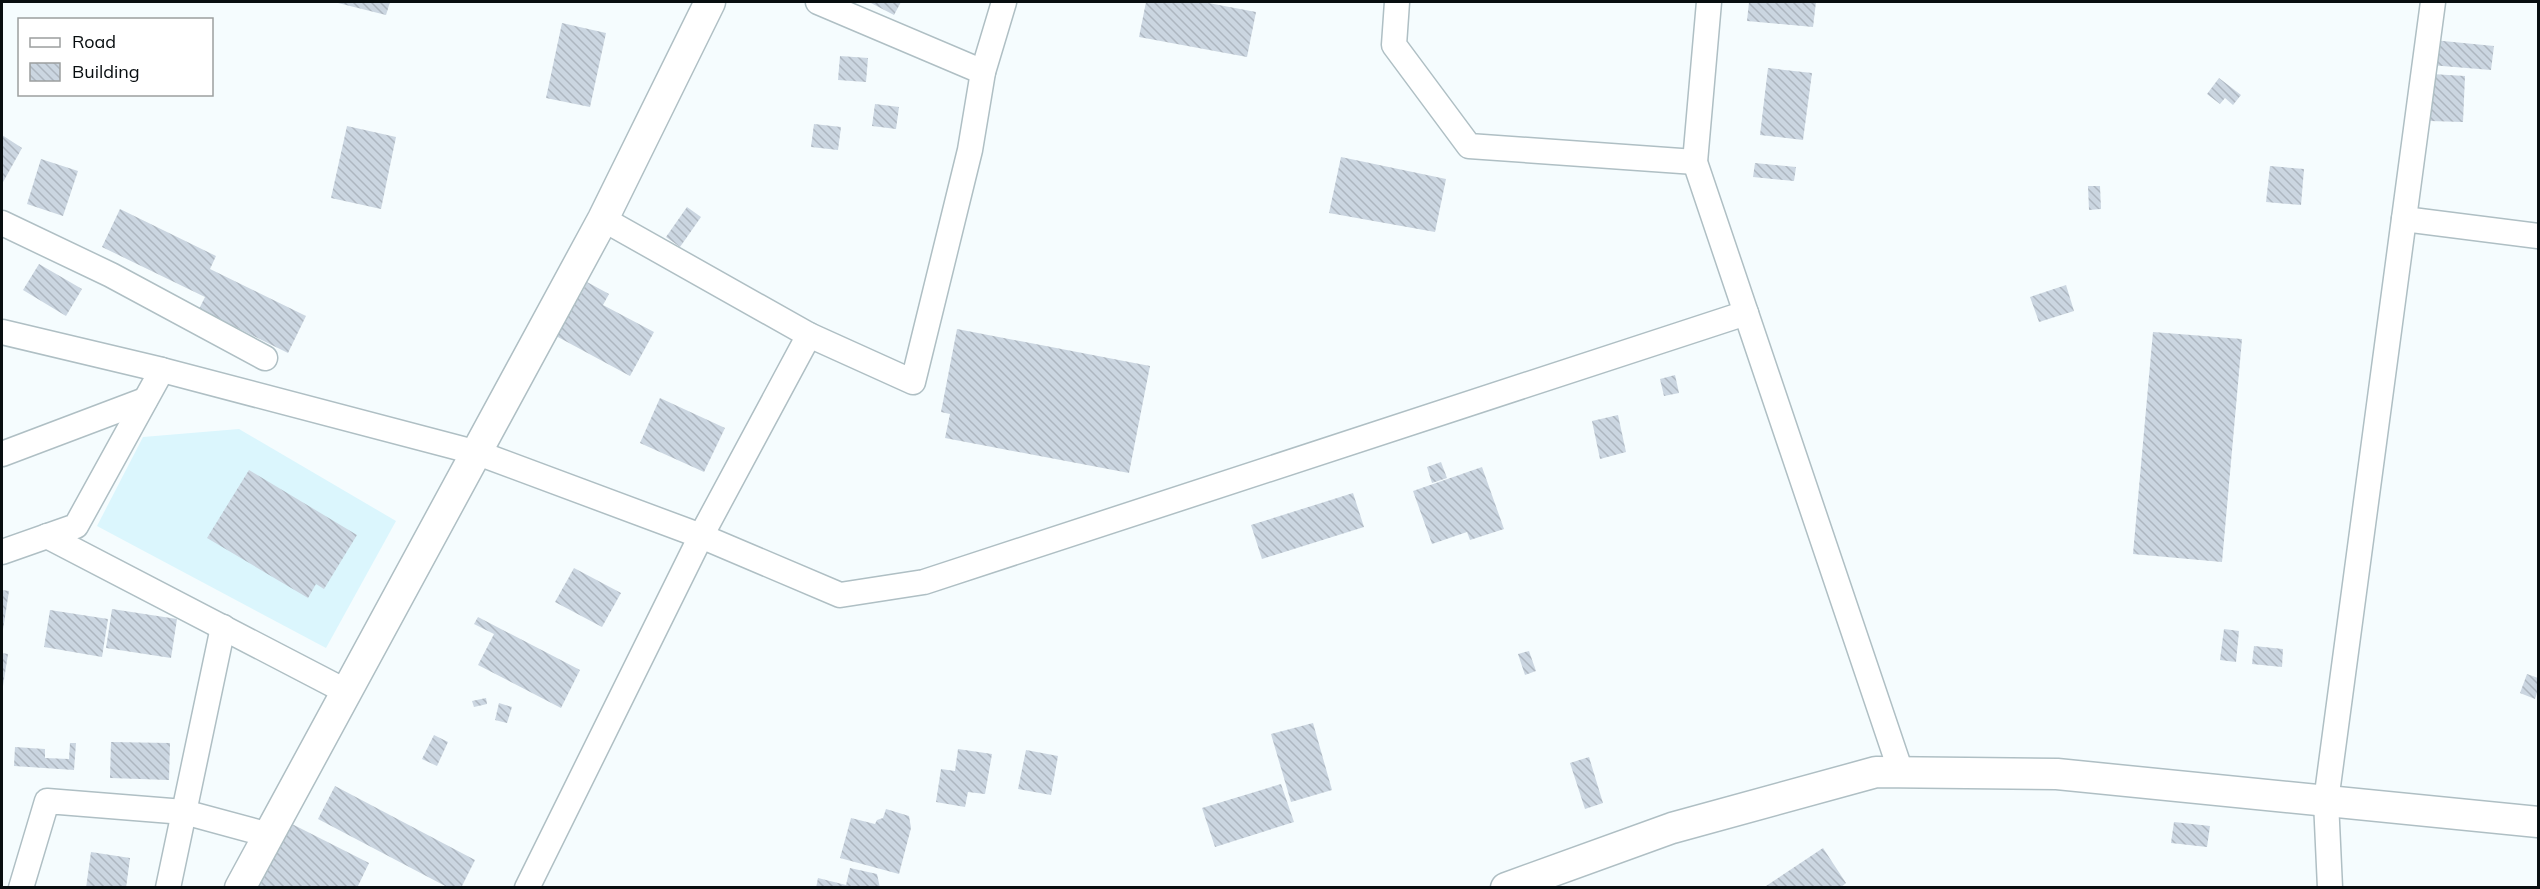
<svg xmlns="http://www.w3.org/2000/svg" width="2540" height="889" viewBox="0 0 2540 889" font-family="Mulish,sans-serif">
	<defs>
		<pattern id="building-back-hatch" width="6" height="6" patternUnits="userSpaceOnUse" patternTransform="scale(1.5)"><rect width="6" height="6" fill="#cbd6e1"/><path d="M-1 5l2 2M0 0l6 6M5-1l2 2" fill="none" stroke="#adb6c0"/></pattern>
	</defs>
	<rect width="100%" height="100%" fill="#f5fcfe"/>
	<!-- built -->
	<path fill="#dbf6fd" d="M 239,429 L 396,521 L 326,648 L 97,526 L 143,437 Z"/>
	<!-- building -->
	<g fill="url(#building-back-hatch)">
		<path d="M 334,2 L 390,2 L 386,15 Z"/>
		<path d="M 869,2 L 901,2 L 894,15 Z"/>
		<path d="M 1146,2 L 1203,2 L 1256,12 L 1247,57 L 1139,37 Z"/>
		<path d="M 1749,2 L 1816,2 L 1813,27 L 1747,21 Z"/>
		<path d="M 562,23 L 606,33 L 590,107 L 546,98 Z"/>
		<path d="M 2433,40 L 2494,46 L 2491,70 L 2430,65 Z"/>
		<path d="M 840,56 L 868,58 L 866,82 L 838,80 Z"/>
		<path d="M 1768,68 L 1812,73 L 1803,140 L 1760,135 Z"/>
		<path d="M 2432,74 L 2465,76 L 2463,122 L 2430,121 Z"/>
		<path d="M 2219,78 L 2241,95 L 2233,105 L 2225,98 L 2220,104 L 2207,94 Z"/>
		<path d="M 875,104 L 899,107 L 896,129 L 872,126 Z"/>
		<path d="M 814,124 L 841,127 L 838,150 L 811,147 Z"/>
		<path d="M 347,126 L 396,137 L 381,209 L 331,198 Z"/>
		<path d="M 2,135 L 22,148 L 2,184 Z"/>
		<path d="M 1341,157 L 1446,179 L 1435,232 L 1329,213 Z"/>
		<path d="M 41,159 L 78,171 L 63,216 L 27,204 Z"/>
		<path d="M 1755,163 L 1796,167 L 1794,181 L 1753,177 Z"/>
		<path d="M 2270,166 L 2304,169 L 2301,205 L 2266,202 Z"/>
		<path d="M 2088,186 L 2100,186 L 2101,209 L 2089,210 Z"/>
		<path d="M 687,207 L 701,217 L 680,247 L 666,237 Z"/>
		<path d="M 120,209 L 216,256 L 210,269 L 306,316 L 288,353 L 199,309 L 205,297 L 102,247 Z"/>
		<path d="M 39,264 L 82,289 L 66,316 L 23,290 Z"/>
		<path d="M 587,282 L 609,294 L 603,305 L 654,332 L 630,376 L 545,330 L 568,287 L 581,294 Z"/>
		<path d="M 2066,285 L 2074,311 L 2039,322 L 2030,297 Z"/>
		<path d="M 957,329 L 1150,366 L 1129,473 L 945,438 L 950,414 L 941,412 Z"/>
		<path d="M 2153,332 L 2242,339 L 2222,562 L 2133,554 Z"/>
		<path d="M 1675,375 L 1679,393 L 1664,396 L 1660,379 Z"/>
		<path d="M 660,398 L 725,428 L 704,472 L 640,443 Z"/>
		<path d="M 1618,415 L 1626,452 L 1600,459 L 1592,421 Z"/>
		<path d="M 1441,462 L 1447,478 L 1432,483 L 1427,467 Z"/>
		<path d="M 1482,467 L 1504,529 L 1470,540 L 1467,532 L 1432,544 L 1413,491 Z"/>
		<path d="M 249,470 L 357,535 L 324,589 L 316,584 L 308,598 L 207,538 Z"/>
		<path d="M 1353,493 L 1364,527 L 1262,559 L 1251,525 Z"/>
		<path d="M 574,568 L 621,593 L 602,627 L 555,602 Z"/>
		<path d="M 2,590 L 9,591 L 3,630 L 2,630 Z"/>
		<path d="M 112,609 L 177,619 L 171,658 L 106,648 Z"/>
		<path d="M 50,610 L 108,619 L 102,657 L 44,647 Z"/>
		<path d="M 478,617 L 580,670 L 561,708 L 478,665 L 494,634 L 474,624 Z"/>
		<path d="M 2224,629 L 2239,631 L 2236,662 L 2220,660 Z"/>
		<path d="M 2254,646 L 2283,649 L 2282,667 L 2252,664 Z"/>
		<path d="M 1529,651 L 1536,671 L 1525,675 L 1518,654 Z"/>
		<path d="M 2,653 L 8,654 L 3,686 L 2,686 Z"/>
		<path d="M 2527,674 L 2538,678 L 2538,690 L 2535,699 L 2520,693 Z"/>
		<path d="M 486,698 L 487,704 L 474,707 L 472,701 Z"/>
		<path d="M 499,703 L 512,707 L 507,723 L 495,720 Z"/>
		<path d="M 1313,723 L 1332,790 L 1291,802 L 1271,734 Z"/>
		<path d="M 434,735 L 448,742 L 437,766 L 422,759 Z"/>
		<path d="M 111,742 L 170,743 L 169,780 L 110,778 Z"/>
		<path d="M 70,743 L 76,743 L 74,770 L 14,766 L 15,747 L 45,749 L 45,758 L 69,759 Z"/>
		<path d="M 958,749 L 992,754 L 985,794 L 968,792 L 965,807 L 936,802 L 941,769 L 955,771 Z"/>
		<path d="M 1026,750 L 1058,756 L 1051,795 L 1018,789 Z"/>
		<path d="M 1589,757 L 1603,803 L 1585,809 L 1570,763 Z"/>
		<path d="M 1281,784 L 1294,822 L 1215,847 L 1202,808 Z"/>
		<path d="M 335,786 L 475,860 L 461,888 L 449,888 L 318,819 Z"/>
		<path d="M 886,809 L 909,816 L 911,828 L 899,874 L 840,858 L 851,818 L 875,824 L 877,820 L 883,818 Z"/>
		<path d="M 288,822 L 369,863 L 357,888 L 256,888 Z"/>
		<path d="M 2174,822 L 2210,826 L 2207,847 L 2171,843 Z"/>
		<path d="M 1823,848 L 1846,883 L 1840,888 L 1763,888 Z"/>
		<path d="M 91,852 L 130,858 L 126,888 L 86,888 Z"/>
		<path d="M 850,868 L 877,874 L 880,888 L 816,888 L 818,878 L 846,885 Z"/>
	</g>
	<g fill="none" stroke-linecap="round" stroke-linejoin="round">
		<defs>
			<g id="minor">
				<path d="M 818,2 L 983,72"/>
				<path d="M 1397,2 L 1394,45 L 1469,146 L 1695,162"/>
				<path d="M 1709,2 L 1695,162 L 1901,772"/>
				<path d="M 603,219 L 809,335 L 913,382 L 970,150 L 983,72 L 1004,2"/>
				<path d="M 2404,219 L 2538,236"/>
				<path d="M 2,223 L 111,275 L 265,358"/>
				<path d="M 2,332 L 162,370 L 478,453 L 701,536 L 840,595 L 924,582 L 1746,313"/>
				<path d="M 2,454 L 145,400"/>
				<path d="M 47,536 L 347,692"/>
				<path d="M 2,552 L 76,526 L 162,370"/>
				<path d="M 21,888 L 47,801 L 184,812 L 269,835"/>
				<path d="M 168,888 L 223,627"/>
				<path d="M 527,888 L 701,536 L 809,335"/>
				<path d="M 2330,888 L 2326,801 L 2433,2"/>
			</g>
			<g id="major">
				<path d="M 240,888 L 603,219 L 710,2"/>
				<path d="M 1506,888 L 1672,828 L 1876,772 L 2057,774 L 2538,822"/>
			</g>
		</defs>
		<!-- minor casing -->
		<use href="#minor" stroke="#afbfc4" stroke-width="27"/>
		<!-- major casing -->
		<use href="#major" stroke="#afbfc4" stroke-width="33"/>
		<!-- minor -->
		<use href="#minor" stroke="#fff" stroke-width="24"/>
		<!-- major -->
		<use href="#major" stroke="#fff" stroke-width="30"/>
	</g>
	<!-- border -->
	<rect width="2540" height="889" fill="none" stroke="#080e10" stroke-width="6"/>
	<!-- legend -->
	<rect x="18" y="18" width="195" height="78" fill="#ffffff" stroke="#9c9f9f" stroke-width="1.5"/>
	<rect x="30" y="38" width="30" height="9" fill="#ffffff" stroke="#9c9f9f" stroke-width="1.5"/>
	<text x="72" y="48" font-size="18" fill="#080e10">Road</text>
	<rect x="30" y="63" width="30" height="18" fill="url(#building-back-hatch)" stroke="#9c9f9f" stroke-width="1.5"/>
	<text x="72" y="78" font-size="18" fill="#080e10">Building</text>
</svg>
